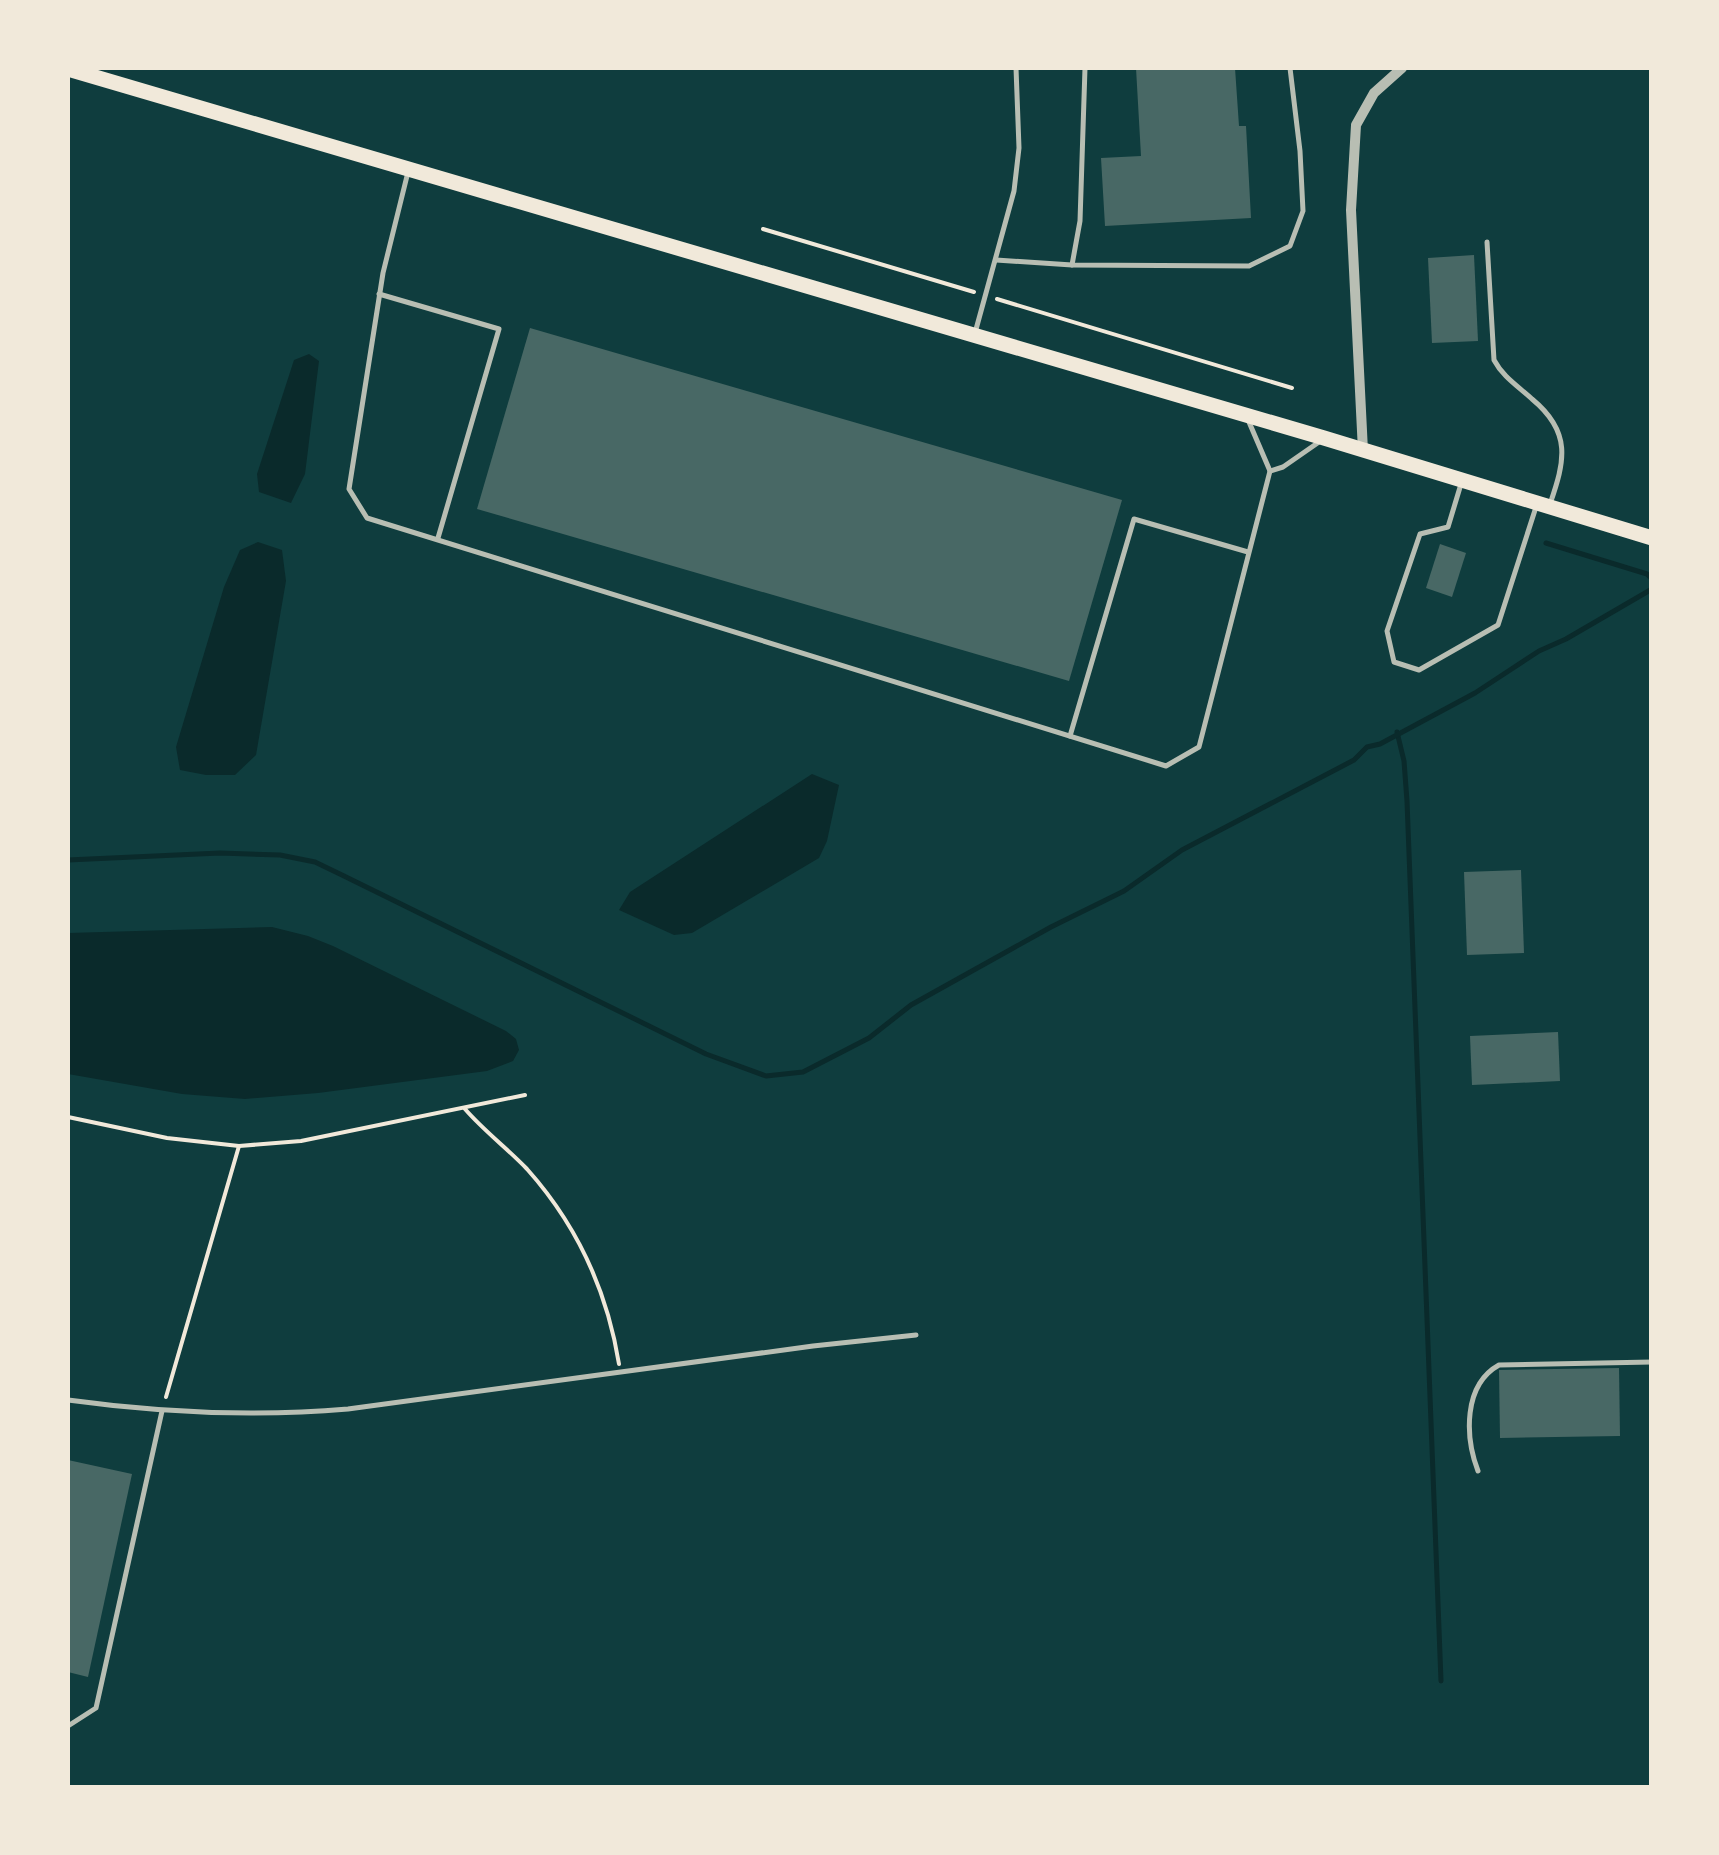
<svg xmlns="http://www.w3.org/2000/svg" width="1719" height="1855" viewBox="0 0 1719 1855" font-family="Bitter,serif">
	<rect width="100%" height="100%" fill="#0f3d3e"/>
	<!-- water -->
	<g fill="#0a2a2b">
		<path d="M 309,354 L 319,361 L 305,474 L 291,503 L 259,492 L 257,474 L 294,360 Z"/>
		<path d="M 258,542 L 282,550 L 286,581 L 256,755 L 235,775 L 206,775 L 180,770 L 176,747 L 224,587 L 240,550 Z"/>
		<path d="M 812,774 L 839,785 L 827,841 L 819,858 L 692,933 L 674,935 L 619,910 L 630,892 Z"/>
		<path d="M 272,927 L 308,936 L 333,946 L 506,1031 L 516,1039 L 519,1050 L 513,1061 L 487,1071 L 318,1093 L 245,1099 L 182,1094 L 68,1074 L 68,933 Z"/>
	</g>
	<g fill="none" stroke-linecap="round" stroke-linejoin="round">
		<!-- stream -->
		<g stroke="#0a2a2b" stroke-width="5">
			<path d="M 1546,543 L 1647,574 L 1652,579"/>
			<path d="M 1397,732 L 1404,761 L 1407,801 L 1441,1681"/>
			<path d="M 68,860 L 220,853 L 280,855 L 315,862 L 344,876 L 706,1054 L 766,1076 L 803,1072 L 869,1038 L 911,1005 L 1051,927 L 1124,891 L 1182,850 L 1354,760 L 1367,747 L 1380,744 L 1475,693 L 1539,651 L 1566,639 L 1652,589"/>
		</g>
	</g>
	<!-- building -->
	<g fill="#486865">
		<path d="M 1136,68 L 1235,68 L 1239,126 L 1246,126 L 1251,218 L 1105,226 L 1101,158 L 1141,156 Z"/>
		<path d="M 1474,255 L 1478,341 L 1432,343 L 1428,258 Z"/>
		<path d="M 530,328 L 1122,500 L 1069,681 L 477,509 Z"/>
		<path d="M 1440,544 L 1466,553 L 1452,597 L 1426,588 Z"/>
		<path d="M 1521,870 L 1524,953 L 1467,955 L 1464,872 Z"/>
		<path d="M 1558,1032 L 1560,1081 L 1472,1085 L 1470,1036 Z"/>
		<path d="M 1619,1368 L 1620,1436 L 1500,1438 L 1499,1370 Z"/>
		<path d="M 68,1460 L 132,1474 L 88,1677 L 68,1672 Z"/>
	</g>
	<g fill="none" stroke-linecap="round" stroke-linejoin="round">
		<!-- path -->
		<g stroke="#f1e9da" stroke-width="4">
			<path d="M 763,229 L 974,292"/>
			<path d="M 997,299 L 1292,388"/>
			<path d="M 465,1109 C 484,1131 507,1148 527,1169 C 577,1225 607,1290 619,1364"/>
			<path d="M 68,1117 L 167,1138 L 239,1146 L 166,1397"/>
			<path d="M 239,1146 L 301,1141 L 525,1095"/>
		</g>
		<!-- service -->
		<g stroke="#b8beb3" stroke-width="5">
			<path d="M 408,172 L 383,273 L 349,489 L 367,518 L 1166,766 L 1199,747 L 1270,471 L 1249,422"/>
			<path d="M 1487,242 L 1494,360 C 1503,377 1518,386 1532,399 C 1572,432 1565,461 1550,504"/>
			<path d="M 996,260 L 1072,265 L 1249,266 L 1290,246 L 1303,211 L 1300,151 L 1290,68"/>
			<path d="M 1072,265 L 1080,221 L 1085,68"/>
			<path d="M 379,294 L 499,329 L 438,538"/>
			<path d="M 975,333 L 1014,191 L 1019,148 L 1016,68"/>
			<path d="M 1270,471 L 1283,467 L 1319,442"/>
			<path d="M 1461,484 L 1448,527 L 1420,534 L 1387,631 L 1394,662 L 1419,670 L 1498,625 L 1536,507"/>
			<path d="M 1070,736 L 1134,519 L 1248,552"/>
			<path d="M 68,1400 C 162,1413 253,1417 348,1409 L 813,1346 L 916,1335"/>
			<path d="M 1478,1471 C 1465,1437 1463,1385 1499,1365 L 1652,1362"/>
			<path d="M 68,1726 L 96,1708 L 162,1411"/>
		</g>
		<!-- minor -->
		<path stroke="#b8beb3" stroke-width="10" d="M 1363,451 L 1351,210 L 1356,125 L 1374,93 L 1402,68"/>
		<!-- secondary -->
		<path stroke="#f1e9da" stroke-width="15" d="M 68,69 L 1324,438 L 1652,538"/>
	</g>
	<!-- border -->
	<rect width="1719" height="1855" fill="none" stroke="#f1e9da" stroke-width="140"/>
</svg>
